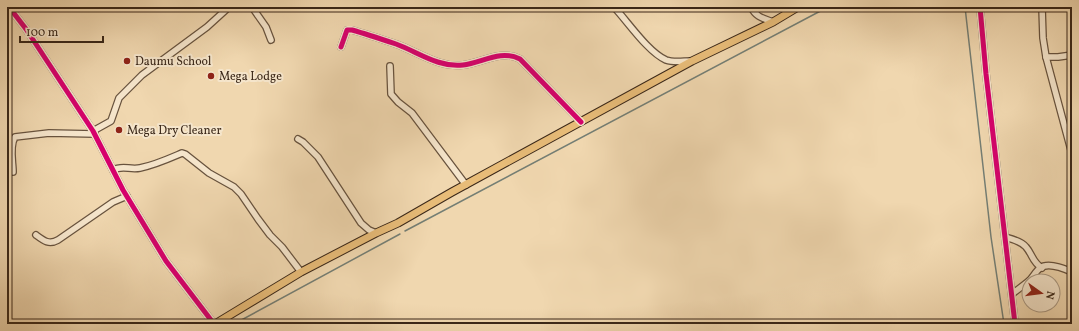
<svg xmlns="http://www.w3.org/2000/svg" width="1079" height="331" viewBox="0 0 1079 331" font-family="Vollkorn,serif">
	<rect width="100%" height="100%" fill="#f0d7af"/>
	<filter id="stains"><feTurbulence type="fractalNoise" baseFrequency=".005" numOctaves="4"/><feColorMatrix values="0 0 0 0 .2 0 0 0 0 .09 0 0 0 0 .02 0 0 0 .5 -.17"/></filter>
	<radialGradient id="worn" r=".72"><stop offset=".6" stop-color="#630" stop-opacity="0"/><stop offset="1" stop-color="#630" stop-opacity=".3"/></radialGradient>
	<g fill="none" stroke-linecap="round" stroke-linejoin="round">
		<!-- stream -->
		<g stroke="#747e74" stroke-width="1.5">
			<path d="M 965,7 L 991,237 L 1004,324"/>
			<path d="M 405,231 L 828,7"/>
			<path d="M 234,324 L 400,234"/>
		</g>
		<defs>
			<g id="minor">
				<path d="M 9,7 L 26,29 L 93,131 L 123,190 L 166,261 L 214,324"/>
				<path d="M 252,7 L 266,27 L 271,40"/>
				<path d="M 614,7 C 628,22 648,52 666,60 C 674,63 683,61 691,61"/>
				<path d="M 751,7 C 756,17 762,18 773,22"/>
				<path d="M 980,7 L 986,74 L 1015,324"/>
				<path d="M 1042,7 L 1043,38 L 1046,57 L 1072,154"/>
				<path d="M 1060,7 L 1072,8"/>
				<path d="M 341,47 L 347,30 L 352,30 C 366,34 381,39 396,44 C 418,52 439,68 463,65 C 482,63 500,49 520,59 L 581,122"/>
				<path d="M 1046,57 L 1058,57 L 1072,55"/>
				<path d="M 390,66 L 391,94 L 398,102 L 412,113 L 466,185"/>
				<path d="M 93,131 L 111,121 L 119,98 L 142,75 L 207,27 L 229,7"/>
				<path d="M 298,139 L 303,142 L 318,157 L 361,223 L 369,230 L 376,233"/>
				<path d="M 113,170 C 122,165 130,170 140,168 C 155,165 168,159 182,153 L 185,154 L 209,173 L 234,187 L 241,194 L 258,219 L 270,235 L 282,247 L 301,272"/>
				<path d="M 13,172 C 13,162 9,146 15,137 L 49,133 L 95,134"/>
				<path d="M 36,235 C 44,241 49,245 58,240 L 113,202 L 127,196"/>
				<path d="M 1005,237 C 1012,239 1021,241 1026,247 C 1033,255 1032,262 1042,268"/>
				<path d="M 1029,281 C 1033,277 1036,271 1040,268 C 1048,262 1063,268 1072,272"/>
				<path d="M 1012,294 L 1029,281"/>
				<path d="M 7,320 L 9,324"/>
			</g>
			<path id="major" d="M 215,324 L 301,272 L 376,233 L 398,223 L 452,192 L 692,61 L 773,22 L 798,7"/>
		</defs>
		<!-- minor casing -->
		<use href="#minor" stroke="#68533e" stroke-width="8"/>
		<!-- major casing -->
		<use href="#major" stroke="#3a2718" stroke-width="9"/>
		<!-- minor -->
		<use href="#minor" stroke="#f5e5cb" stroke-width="5.5"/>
		<!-- major -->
		<use href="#major" stroke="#e8bc78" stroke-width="7"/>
		<defs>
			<g id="cycleway">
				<path d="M 9,7 L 26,29 L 93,131 L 123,190 L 166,261 L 214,324"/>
				<path d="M 980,7 L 986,74 L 1015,324"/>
				<path d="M 341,47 L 347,30 L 352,30 C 366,34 381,39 396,44 C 418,52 439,68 463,65 C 482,63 500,49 520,59 L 581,122"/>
			</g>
		</defs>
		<!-- cycleway casing -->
		<use href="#cycleway" stroke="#f5e5cb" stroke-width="8"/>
		<!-- cycleway -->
		<use href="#cycleway" stroke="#d6006c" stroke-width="5"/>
	</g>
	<!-- markers -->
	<g fill="#8f2418" stroke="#f5e5cb" stroke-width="1.5">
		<circle cx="127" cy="61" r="4"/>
		<circle cx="211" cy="76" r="4"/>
		<circle cx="119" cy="130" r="4"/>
	</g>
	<g text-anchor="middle" stroke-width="4" stroke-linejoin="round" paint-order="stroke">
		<!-- poi labels -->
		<g font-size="12" fill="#3a2718" stroke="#f5e5cb" text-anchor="start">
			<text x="135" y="65">Daumu School</text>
			<text x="219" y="80">Mega Lodge</text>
			<text x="127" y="134">Mega Dry Cleaner</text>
		</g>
	</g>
	<!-- margin -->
	<rect width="1079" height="331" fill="none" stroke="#f0d7af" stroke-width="24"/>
	<rect x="8" y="8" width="1063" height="315" fill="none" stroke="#3a2718" stroke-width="2"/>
	<rect x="12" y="12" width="1055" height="307" fill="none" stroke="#3a2718"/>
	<!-- north arrow -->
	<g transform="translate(1041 293) rotate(104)"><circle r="19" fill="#f5e5cb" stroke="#aa9983"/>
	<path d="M0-3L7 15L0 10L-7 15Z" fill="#8f2418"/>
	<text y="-6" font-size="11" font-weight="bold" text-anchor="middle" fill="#3a2718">N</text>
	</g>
	<!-- scale -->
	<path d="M20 36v6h83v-6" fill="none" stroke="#3a2718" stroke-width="2"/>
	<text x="26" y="36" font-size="12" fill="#3a2718" stroke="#f5e5cb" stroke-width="3" paint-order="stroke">100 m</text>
	<rect width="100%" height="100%" filter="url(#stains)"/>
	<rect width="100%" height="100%" fill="url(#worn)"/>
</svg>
